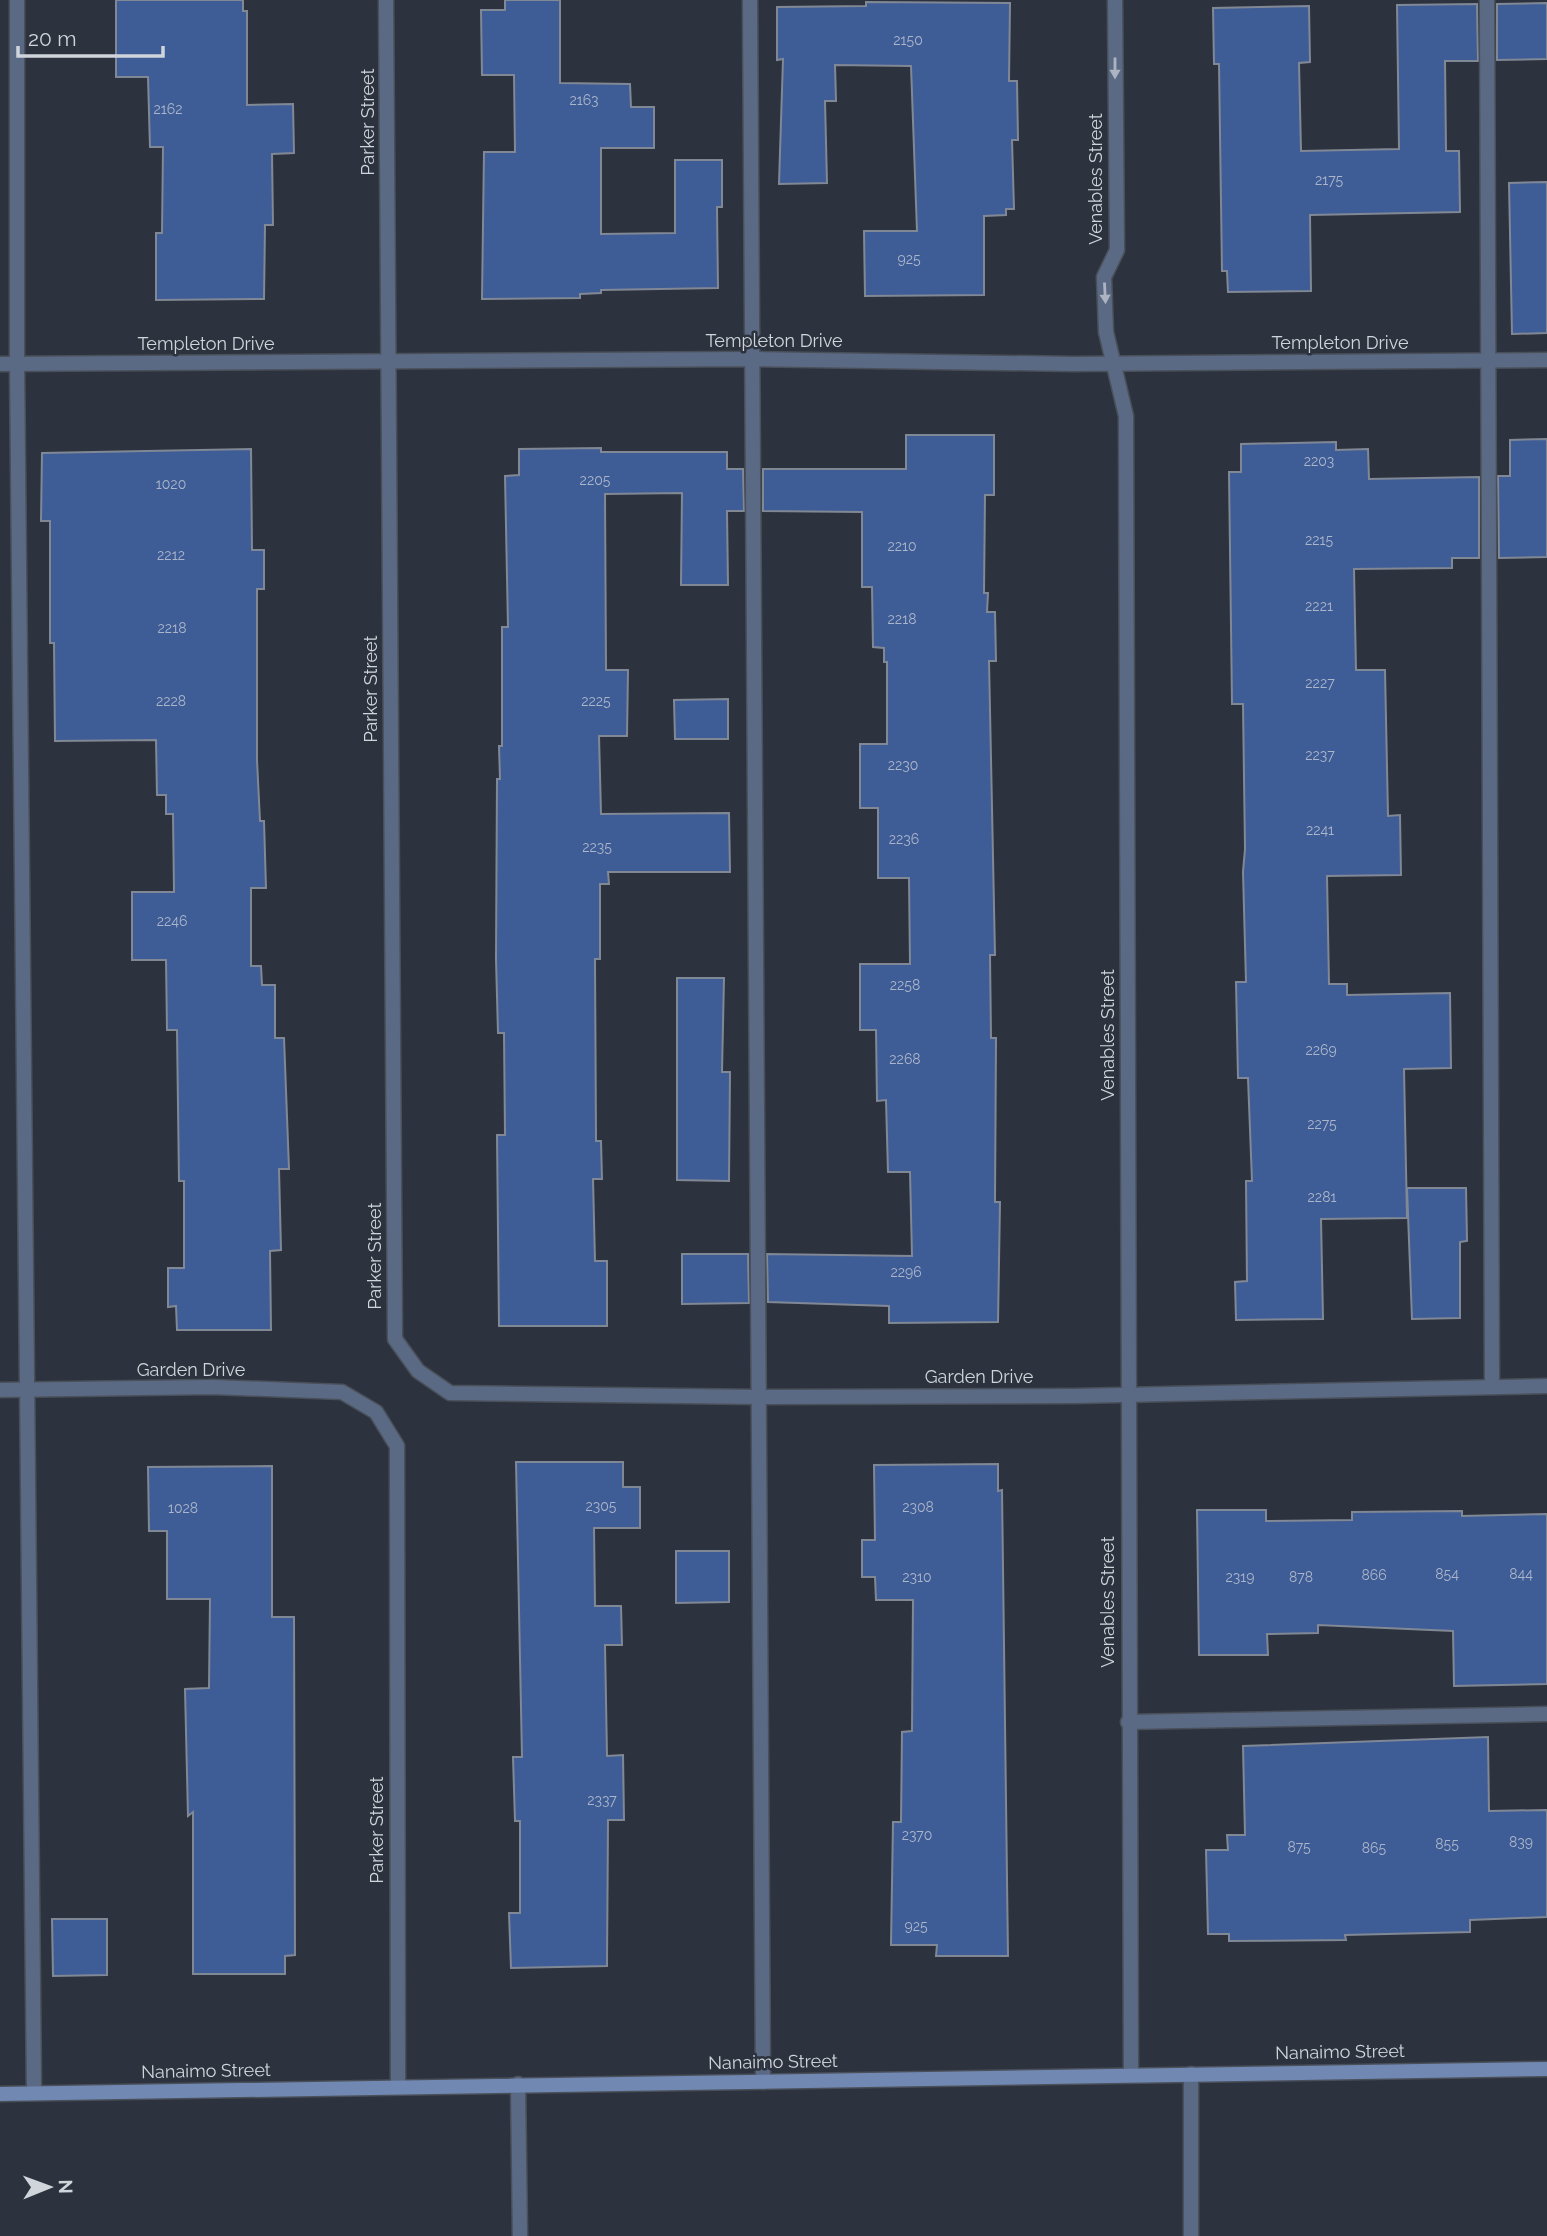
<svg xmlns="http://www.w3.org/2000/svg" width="1547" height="2236" viewBox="0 0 1547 2236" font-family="Raleway,sans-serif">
	<rect width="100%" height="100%" fill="#2d333e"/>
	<!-- building -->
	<g fill="#3e5c96" stroke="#818895" stroke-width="2">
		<path d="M 116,0 L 243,0 L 243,11 L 247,11 L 247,105 L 293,104 L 294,153 L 272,154 L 273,225 L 265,225 L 264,299 L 156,300 L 156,233 L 162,233 L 163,147 L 150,147 L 148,77 L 116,77 Z"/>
		<path d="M 505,0 L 560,0 L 560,83 L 630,84 L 631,107 L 654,107 L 654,148 L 601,148 L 601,234 L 675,233 L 675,160 L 722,160 L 722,207 L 717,207 L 718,288 L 601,290 L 601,293 L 580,294 L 580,298 L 482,299 L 484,152 L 515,152 L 514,75 L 482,75 L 481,10 L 505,10 Z"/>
		<path d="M 866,2 L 1010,3 L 1009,81 L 1017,81 L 1018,140 L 1012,140 L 1014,209 L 1006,209 L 1006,215 L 984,216 L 984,295 L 865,296 L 864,231 L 917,231 L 911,66 L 835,65 L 836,101 L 825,101 L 827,183 L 779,184 L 783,59 L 777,60 L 777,7 L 866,6 Z"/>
		<path d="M 1547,3 L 1547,59 L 1497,60 L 1497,4 Z"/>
		<path d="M 1477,4 L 1478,61 L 1445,61 L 1446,151 L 1459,151 L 1460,212 L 1310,215 L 1311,291 L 1228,292 L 1227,271 L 1222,271 L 1219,64 L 1214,64 L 1213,8 L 1309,6 L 1310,62 L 1299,63 L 1301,151 L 1399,149 L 1397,5 Z"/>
		<path d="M 1547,182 L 1547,333 L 1512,334 L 1509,183 Z"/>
		<path d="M 906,435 L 994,435 L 994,495 L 985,495 L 984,593 L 988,593 L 987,612 L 995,612 L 996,661 L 989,661 L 995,955 L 990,955 L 991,1038 L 996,1038 L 995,1202 L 1000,1202 L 998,1322 L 889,1323 L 889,1306 L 768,1302 L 767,1254 L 912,1256 L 910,1172 L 888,1172 L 886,1100 L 877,1101 L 876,1030 L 860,1030 L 860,964 L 910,964 L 909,878 L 878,878 L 878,808 L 860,808 L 860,744 L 887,744 L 887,662 L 884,662 L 884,648 L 873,647 L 872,587 L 862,587 L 862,512 L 763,511 L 763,469 L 906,469 Z"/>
		<path d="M 1547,439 L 1547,557 L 1499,558 L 1498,476 L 1510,476 L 1510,440 Z"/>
		<path d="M 1336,442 L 1336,450 L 1368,449 L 1369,479 L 1479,477 L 1479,558 L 1452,558 L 1452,568 L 1354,569 L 1356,670 L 1385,670 L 1388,816 L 1400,815 L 1401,875 L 1327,876 L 1329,984 L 1347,984 L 1347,995 L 1450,993 L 1451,1068 L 1404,1069 L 1407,1218 L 1321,1219 L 1323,1319 L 1236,1320 L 1235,1282 L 1247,1281 L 1246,1181 L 1252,1181 L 1248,1078 L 1238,1078 L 1236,982 L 1246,982 L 1243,872 L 1245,849 L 1243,704 L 1232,704 L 1229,472 L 1241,472 L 1241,444 Z"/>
		<path d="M 601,448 L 601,452 L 727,452 L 727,469 L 743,469 L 744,511 L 727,511 L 728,585 L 681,585 L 682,493 L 605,494 L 606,670 L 628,670 L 627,736 L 599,736 L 601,814 L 729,813 L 730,872 L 608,872 L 609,884 L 600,884 L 600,959 L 595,959 L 596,1141 L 601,1141 L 602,1179 L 593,1179 L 595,1261 L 607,1261 L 607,1326 L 499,1326 L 497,1135 L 505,1135 L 504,1033 L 498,1033 L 496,959 L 497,779 L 500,779 L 499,746 L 502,746 L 502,627 L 508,627 L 505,476 L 519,475 L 519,449 Z"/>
		<path d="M 251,449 L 252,550 L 264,550 L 264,589 L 257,589 L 257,760 L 260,821 L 264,821 L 266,888 L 251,888 L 251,966 L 261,966 L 262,985 L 275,985 L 275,1038 L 284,1038 L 289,1169 L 279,1169 L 281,1250 L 270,1251 L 271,1330 L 177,1330 L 176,1306 L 168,1307 L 168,1268 L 184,1268 L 184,1181 L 179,1181 L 177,1030 L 167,1030 L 166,960 L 132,960 L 132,892 L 174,892 L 173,814 L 166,814 L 166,795 L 157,795 L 156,740 L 55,741 L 54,643 L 50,643 L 50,521 L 41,521 L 42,453 Z"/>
		<path d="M 728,699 L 728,739 L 675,739 L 674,700 Z"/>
		<path d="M 677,978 L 724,978 L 722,1072 L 730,1072 L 729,1181 L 677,1180 Z"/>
		<path d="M 1407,1188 L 1466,1188 L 1467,1241 L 1460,1242 L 1460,1318 L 1412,1319 Z"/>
		<path d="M 682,1254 L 748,1254 L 749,1303 L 682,1304 Z"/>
		<path d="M 516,1462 L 623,1462 L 623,1487 L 640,1487 L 640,1528 L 594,1528 L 595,1606 L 621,1606 L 622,1645 L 605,1645 L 607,1756 L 623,1755 L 624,1820 L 608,1820 L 607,1966 L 511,1968 L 509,1913 L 520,1913 L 520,1821 L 515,1821 L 513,1757 L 522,1757 Z"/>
		<path d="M 998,1464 L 998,1491 L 1002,1490 L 1008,1956 L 936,1956 L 937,1945 L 891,1945 L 893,1822 L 901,1822 L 902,1732 L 912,1731 L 913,1600 L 876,1600 L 875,1577 L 862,1577 L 862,1540 L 875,1540 L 874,1465 Z"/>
		<path d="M 272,1466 L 272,1617 L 294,1617 L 295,1955 L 285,1956 L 285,1974 L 193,1974 L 193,1812 L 188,1816 L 185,1689 L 209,1688 L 210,1599 L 167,1599 L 167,1531 L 149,1531 L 148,1467 Z"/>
		<path d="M 1197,1510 L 1266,1510 L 1266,1521 L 1352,1520 L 1352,1512 L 1462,1511 L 1462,1516 L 1547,1514 L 1547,1684 L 1454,1686 L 1453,1631 L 1318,1625 L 1318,1633 L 1267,1634 L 1268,1655 L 1199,1655 Z"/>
		<path d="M 676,1551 L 729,1551 L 729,1602 L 676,1603 Z"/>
		<path d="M 1488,1737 L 1489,1811 L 1547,1810 L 1547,1917 L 1470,1920 L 1470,1932 L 1345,1935 L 1346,1940 L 1229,1941 L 1229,1934 L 1208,1934 L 1206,1850 L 1228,1850 L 1227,1835 L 1245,1835 L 1243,1746 Z"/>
		<path d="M 52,1919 L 107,1919 L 107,1975 L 53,1976 Z"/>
	</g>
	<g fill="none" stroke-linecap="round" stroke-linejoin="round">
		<defs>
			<g id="service">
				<path d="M 17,0 L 17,364 L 34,2093"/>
				<path d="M 750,0 L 763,2082"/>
				<path d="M 1487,0 L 1492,1387"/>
				<path d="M 1128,1722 L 1547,1714"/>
			</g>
			<g id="minor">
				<path d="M 386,0 L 395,1339 L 418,1371 L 450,1393 L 758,1397 L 1075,1396 L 1547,1386"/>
				<path d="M 1115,0 L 1117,250 L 1104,277 L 1106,332 L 1126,416 L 1131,2075"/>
				<path d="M 0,364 L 751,359 L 1074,364 L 1547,360"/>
				<path d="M 0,1390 L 213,1387 L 342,1392 L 376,1412 L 397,1446 L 398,2086"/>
				<path d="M 1191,2074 L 1191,2236"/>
				<path d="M 518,2084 L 520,2236"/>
			</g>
			<path id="secondary" d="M 0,2094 L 1547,2069"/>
		</defs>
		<!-- service casing -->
		<use href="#service" stroke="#4a505a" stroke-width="17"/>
		<!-- minor casing -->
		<use href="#minor" stroke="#4a505a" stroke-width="17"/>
		<!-- secondary casing -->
		<use href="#secondary" stroke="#4a505a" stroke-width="17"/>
		<!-- service -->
		<use href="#service" stroke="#5b6a84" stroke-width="14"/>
		<!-- minor -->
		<use href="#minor" stroke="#5b6a84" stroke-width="14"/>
		<!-- secondary -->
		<use href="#secondary" stroke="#7188b2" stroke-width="14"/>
	</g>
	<!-- one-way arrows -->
	<defs><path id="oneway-solid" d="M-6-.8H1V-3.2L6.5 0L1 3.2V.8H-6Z" transform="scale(1.75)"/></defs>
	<g fill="#adb4c1">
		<use href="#oneway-solid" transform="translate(1115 68) rotate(90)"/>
		<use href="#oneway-solid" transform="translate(1105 293) rotate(87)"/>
	</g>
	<g text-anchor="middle" stroke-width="5" stroke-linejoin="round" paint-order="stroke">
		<!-- number labels -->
		<g font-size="14" fill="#acb6ca">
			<text x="908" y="45">2150</text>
			<text x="584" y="105">2163</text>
			<text x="168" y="114">2162</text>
			<text x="1329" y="185">2175</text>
			<text x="909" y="264">925</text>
			<text x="1319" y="466">2203</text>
			<text x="595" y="485">2205</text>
			<text x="171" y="489">1020</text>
			<text x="1319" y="545">2215</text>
			<text x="902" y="551">2210</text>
			<text x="171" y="560">2212</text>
			<text x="1319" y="611">2221</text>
			<text x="902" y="624">2218</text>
			<text x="172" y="633">2218</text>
			<text x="1320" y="688">2227</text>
			<text x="171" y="706">2228</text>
			<text x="596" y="706">2225</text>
			<text x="1320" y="760">2237</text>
			<text x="903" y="770">2230</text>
			<text x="1320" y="835">2241</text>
			<text x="904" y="844">2236</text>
			<text x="597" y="852">2235</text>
			<text x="172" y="926">2246</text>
			<text x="905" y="990">2258</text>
			<text x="1321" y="1055">2269</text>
			<text x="905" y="1064">2268</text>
			<text x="1322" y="1129">2275</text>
			<text x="1322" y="1202">2281</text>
			<text x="906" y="1277">2296</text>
			<text x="601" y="1511">2305</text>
			<text x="918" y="1512">2308</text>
			<text x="183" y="1513">1028</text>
			<text x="1447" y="1579">854</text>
			<text x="1521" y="1579">844</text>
			<text x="1374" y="1580">866</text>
			<text x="917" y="1582">2310</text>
			<text x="1240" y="1582">2319</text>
			<text x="1301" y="1582">878</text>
			<text x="602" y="1805">2337</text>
			<text x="917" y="1840">2370</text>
			<text x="1521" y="1847">839</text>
			<text x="1447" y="1849">855</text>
			<text x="1299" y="1852">875</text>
			<text x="1374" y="1853">865</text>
			<text x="916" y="1931">925</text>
		</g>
		<!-- street labels -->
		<g font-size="18" fill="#d0d4db" stroke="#2d333e">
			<text transform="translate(368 122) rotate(-90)" y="6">Parker Street</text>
			<text transform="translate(1096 179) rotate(-90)" y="6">Venables Street</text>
			<text x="774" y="347">Templeton Drive</text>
			<text x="1340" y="349">Templeton Drive</text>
			<text x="206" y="350">Templeton Drive</text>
			<text transform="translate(371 689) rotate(-90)" y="6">Parker Street</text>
			<text transform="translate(1108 1035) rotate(-90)" y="6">Venables Street</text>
			<text transform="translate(375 1256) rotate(-90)" y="6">Parker Street</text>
			<text x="191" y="1376">Garden Drive</text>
			<text x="979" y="1383">Garden Drive</text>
			<text transform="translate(1108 1602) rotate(-90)" y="6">Venables Street</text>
			<text transform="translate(377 1830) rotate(-90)" y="6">Parker Street</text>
			<text transform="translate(1340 2052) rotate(-1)" y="6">Nanaimo Street</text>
			<text transform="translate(773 2062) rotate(-1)" y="6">Nanaimo Street</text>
			<text transform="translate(206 2071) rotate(-1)" y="6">Nanaimo Street</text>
		</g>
	</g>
	<!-- north arrow -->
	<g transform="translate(49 2187) rotate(89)" stroke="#2d333e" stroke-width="5" paint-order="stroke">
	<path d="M0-5L12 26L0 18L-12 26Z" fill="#d0d4db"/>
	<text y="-10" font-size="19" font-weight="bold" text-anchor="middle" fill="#d0d4db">N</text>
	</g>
	<!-- scale -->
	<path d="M18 46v10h145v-10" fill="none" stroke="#d0d4db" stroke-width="3.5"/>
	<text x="28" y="46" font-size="21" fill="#d0d4db" stroke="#2d333e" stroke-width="5" paint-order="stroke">20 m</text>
</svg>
